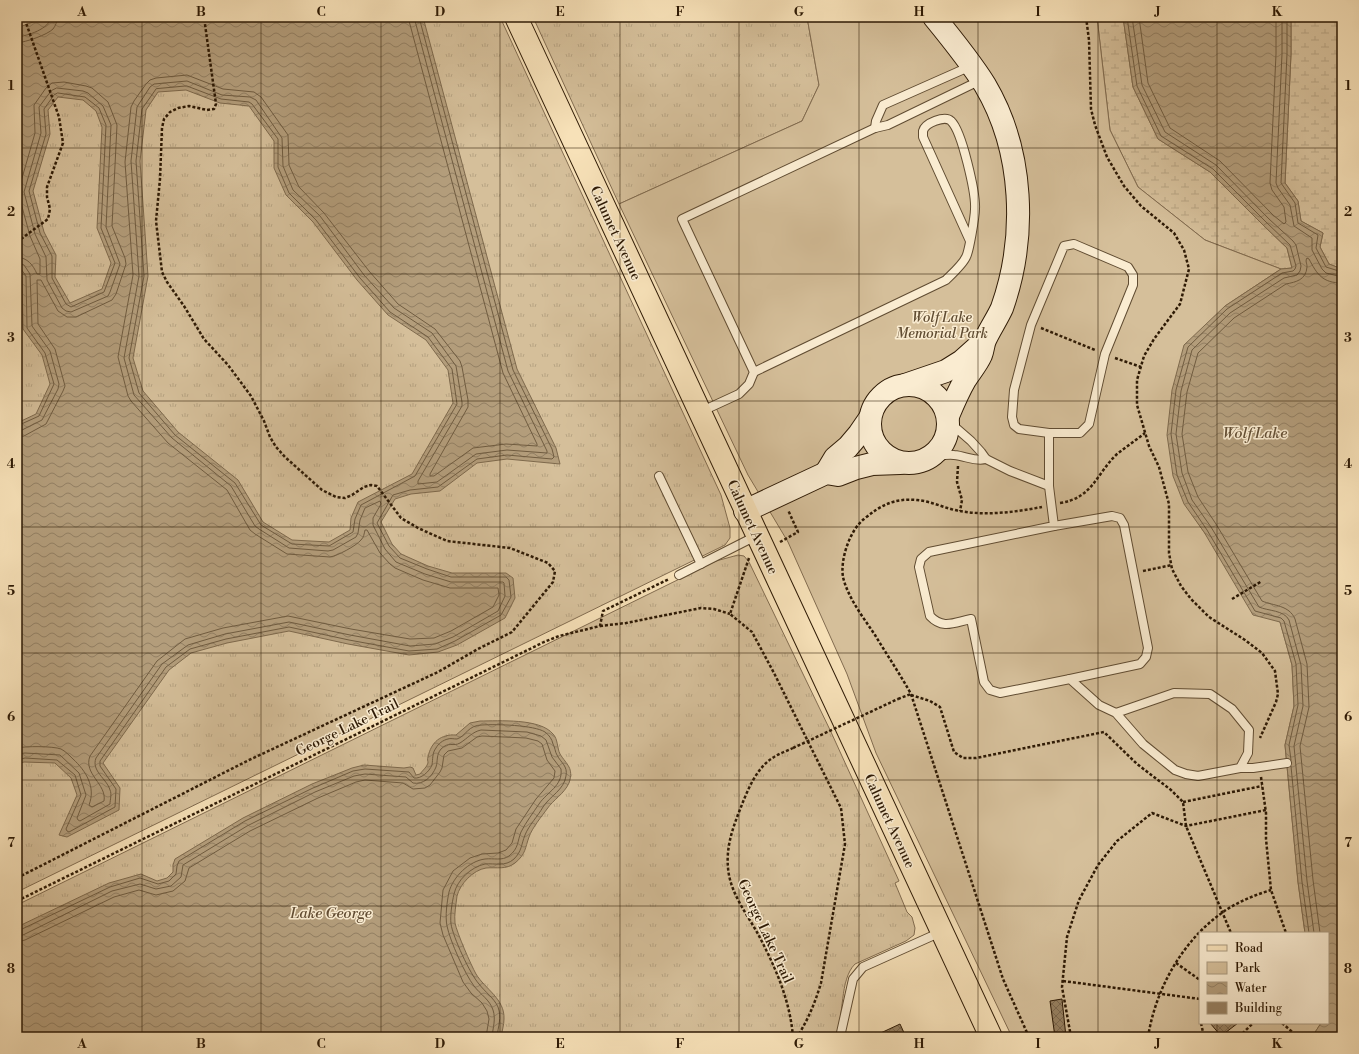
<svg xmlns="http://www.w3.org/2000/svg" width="1359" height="1054" viewBox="0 0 1359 1054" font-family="'Libre Bodoni',serif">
	<defs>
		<pattern id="grass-tufts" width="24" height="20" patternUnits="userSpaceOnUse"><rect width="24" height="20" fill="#d5bf9a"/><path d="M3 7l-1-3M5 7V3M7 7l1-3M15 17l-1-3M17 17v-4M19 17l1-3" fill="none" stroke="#b7a483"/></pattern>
		<pattern id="wetland-marsh" width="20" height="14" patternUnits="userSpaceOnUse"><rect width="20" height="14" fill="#d5bf9a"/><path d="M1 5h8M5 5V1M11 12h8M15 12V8" fill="none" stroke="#b7a483"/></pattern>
		<pattern id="water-waves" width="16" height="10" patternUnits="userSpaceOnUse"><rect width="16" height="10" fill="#b39d7b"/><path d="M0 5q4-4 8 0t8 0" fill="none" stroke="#927f63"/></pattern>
		<pattern id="building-cross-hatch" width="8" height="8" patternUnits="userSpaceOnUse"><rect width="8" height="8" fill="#978162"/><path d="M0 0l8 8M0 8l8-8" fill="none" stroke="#7c694f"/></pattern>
	</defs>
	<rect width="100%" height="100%" fill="#f7e1b8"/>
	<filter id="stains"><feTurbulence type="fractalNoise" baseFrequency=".005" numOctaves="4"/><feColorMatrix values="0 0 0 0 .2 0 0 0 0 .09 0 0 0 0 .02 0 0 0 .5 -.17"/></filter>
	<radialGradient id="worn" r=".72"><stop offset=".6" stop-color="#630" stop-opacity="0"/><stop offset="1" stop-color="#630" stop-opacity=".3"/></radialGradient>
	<!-- grass -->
	<g fill="url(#grass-tufts)" stroke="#826c50">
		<path d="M 17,17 L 500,17 L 721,495 L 730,528 L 730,538 L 725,545 L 17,892 Z"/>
		<path d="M 533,17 L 807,17 L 819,85 L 802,121 L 619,204 Z"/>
		<path d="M 738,555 L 744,556 L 749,562 L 831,732 L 899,881 L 895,883 L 907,912 L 912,917 L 915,928 L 914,935 L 906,941 L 855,964 C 839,980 845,1016 835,1037 L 17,1037 L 17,905 L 716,561 Z"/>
	</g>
	<!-- wetland -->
	<g fill="url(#wetland-marsh)" stroke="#826c50">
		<path d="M 1097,17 L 1123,17 L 1133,87 L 1158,139 L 1210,172 L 1263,225 L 1287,248 L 1292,268 L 1281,269 L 1205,240 L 1138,187 L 1110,130 Z"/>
		<path d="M 1291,17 L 1342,17 L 1342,269 L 1329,264 L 1320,247 L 1323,233 L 1301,221 L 1298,201 L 1285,183 L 1291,54 Z"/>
	</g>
	<!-- park -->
	<path fill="#d5bf9a" stroke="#826c50" d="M 807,17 L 1097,17 L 1110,130 L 1138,187 L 1205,240 L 1281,269 L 1225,306 L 1185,504 L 1204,532 L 1280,622 L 1292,665 L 1294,706 L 1285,745 L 1298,882 L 1305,933 L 1200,933 L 1200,1023 L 1321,1023 L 1312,1037 L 1012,1037 L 876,753 L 847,674 L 788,542 L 748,475 L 619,204 L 802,121 L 819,85 Z"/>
	<!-- water -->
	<g fill="url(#water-waves)" stroke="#7e694c" fill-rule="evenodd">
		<path d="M 46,17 L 423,17 L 517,369 L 556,448 L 560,464 L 507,459 L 477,463 L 440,491 L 411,494 L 395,499 L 381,522 L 392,544 L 401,554 L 428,566 L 452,573 L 506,573 L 513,578 L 515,598 L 505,618 L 457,645 L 438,652 L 409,655 L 348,644 L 289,631 L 227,643 L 191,653 L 169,670 L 103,763 L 120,788 L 119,810 L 67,837 L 59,835 L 77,795 L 71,778 L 55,763 L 24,762 L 17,764 L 17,423 L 36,414 L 50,384 L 42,355 L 23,329 L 22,277 L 17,270 L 17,28 ZM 186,90 L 220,103 L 249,106 L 274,141 L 274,168 L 286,195 L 313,222 L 357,280 L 388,315 L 426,340 L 448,370 L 453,403 L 412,474 L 358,502 L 351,518 L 350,530 L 329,542 L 292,540 L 263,522 L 238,480 L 178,432 L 143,391 L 133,358 L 148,276 L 140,161 L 146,110 L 158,92 ZM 58,97 L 83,100 L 96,111 L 102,127 L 97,228 L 111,263 L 102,289 L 70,303 L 55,277 L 56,255 L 44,232 L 33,191 L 50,134 L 48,110 Z"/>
		<path d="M 1123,17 L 1291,17 L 1291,54 L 1285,183 L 1298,201 L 1301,221 L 1323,233 L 1320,247 L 1329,264 L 1342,269 L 1342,1037 L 1312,1037 L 1321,1023 L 1328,1023 L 1328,933 L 1305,933 L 1298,882 L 1285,745 L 1294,706 L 1292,665 L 1280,622 L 1253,615 L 1204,532 L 1184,504 L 1173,476 L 1167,435 L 1172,390 L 1184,345 L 1225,306 L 1281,269 L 1292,268 L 1287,248 L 1263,225 L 1210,172 L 1158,139 L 1133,87 Z"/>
		<path d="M 480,721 C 499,721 540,718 553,734 C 558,739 557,748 560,754 C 567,765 574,768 569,783 C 564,794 553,800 547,809 C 542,816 532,828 529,837 C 525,848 526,854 515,863 C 506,870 497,867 486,868 C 473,870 460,884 457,896 C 456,905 454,915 455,923 C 457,933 471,965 476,974 C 485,989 505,999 504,1019 C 504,1025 502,1031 501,1037 L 17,1037 L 17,927 L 109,883 L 141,874 L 157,881 L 167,878 L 173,872 L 173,865 L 175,859 L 243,818 L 312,784 L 352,768 L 364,765 L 404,768 L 410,767 L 413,768 L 416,775 L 420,774 C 422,771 427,767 428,763 C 428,761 427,759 428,757 C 431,742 441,734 456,735 L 470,723 Z"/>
	</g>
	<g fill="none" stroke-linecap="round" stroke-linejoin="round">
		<!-- shore -->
		<g stroke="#705c40" stroke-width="1">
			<path d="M 1127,17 L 1137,86 L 1161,136 L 1213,169 L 1266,222 L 1290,245 L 1296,266 L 1295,269 L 1293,271 L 1282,273 L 1227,309 L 1188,347 L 1176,390 L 1171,434 L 1177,475 L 1188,502 L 1207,530 L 1255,611 L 1281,618 L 1284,621 L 1296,664 L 1298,705 L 1289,745 L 1291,760"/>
			<path d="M 1132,17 L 1142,85 L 1165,132 L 1216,165 L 1269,219 L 1293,241 L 1296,245 L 1301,266 L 1300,271 L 1297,275 L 1284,278 L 1230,313 L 1192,350 L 1181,391 L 1176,434 L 1182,473 L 1192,500 L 1211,527 L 1259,607 C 1268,611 1284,610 1289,620 L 1301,665 L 1303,706 L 1294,746 L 1307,881 L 1314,933"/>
			<path d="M 1139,17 L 1148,83 L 1170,128 L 1220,161 L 1273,215 L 1284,224 L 1286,222 L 1284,207 L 1272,190 L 1270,183 L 1276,54 L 1276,17"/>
			<path d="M 1282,17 L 1282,54 L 1276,183 L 1278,188 L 1290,205 L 1294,226 L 1312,238 L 1312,250 L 1322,269 L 1326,273 L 1342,277"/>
			<path d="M 1287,17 L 1287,54 L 1281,183 L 1295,203 L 1298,223 L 1318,235 L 1316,248 L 1326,267 L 1342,272"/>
			<path d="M 17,37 C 27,36 50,29 51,17"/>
			<path d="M 17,43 C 26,42 47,35 53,29 C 56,25 57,22 57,17"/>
			<path d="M 187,86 L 221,99 L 249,102 L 252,104 L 278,139 L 278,167 L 289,193 L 316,220 L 360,278 L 390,312 L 428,337 L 452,369 L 457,404 L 415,476 L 361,505 L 355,519 L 353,532 L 329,546 L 292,544 L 261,525 L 235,483 L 175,435 L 139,393 L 129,358 L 144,276 L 136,161 L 142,109 L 156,89 Z"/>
			<path d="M 57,88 L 83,91 L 88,93 L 103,106 L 111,125 L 106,227 L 120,264 L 110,292 L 108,296 L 71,312 L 66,311 L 62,308 L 47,280 L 46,257 L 35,234 L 24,192 L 41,133 L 39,107 L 51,91 Z"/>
			<path d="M 58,93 L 85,97 L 99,108 L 106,125 L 101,228 L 115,263 L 104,292 L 71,307 L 66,304 L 52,278 L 52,256 L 40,233 L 29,191 L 46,134 L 44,109 L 54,95 Z"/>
			<path d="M 17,257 C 28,258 33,265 37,274 L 40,274 L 40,259 L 30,236 L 18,192 L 35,133 L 34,105 L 46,88 L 52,83 L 64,82 L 86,86 L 92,88 L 108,102 L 117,125 L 112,226 L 125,258 L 126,264 L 116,294 L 112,300 L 76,317 L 67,317 L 58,311 L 41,280 L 37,280 L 38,324 L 55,349 L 65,386 L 63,391 L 46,424 L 24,436 L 17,437"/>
			<path d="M 17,263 L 24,265 L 30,274 L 32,326 L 50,351 L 59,384 L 58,389 L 42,420 L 22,430 L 17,431"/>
			<path d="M 17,268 L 21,269 L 26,276 L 27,328 L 45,353 L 54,384 L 39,416 L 17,426"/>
			<path d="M 17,748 C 25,746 53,746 61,749 C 65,751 69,755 73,759 C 86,771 96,787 89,805 L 92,807 L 104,801 C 107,784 83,774 90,756 L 157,661 L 185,639 L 223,628 L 288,616 L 351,629 L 410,639 L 434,638 L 451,631 L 493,607 L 499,595 L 498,588 L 450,588 L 423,580 L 395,568 L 390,564 L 380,553 L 367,530 L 365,530 C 364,534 364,537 361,540 C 356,546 337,556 330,557 L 287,554 L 255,534 L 250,530 L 227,490 L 168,443 L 131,401 L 128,396 L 118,357 L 133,275 L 125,162 L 131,107 L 134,101 L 146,84 L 150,80 L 156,78 L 187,75 L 223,89 L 254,92 L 261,97 L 288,135 L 289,165 L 299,187 L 324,213 L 369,271 L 398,304 L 435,329 L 460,361 L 462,367 L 468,400 L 468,407 L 430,474 L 430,476 L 434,476 L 473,448 L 506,444 L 537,446 L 537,444 L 503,373 L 408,17"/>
			<path d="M 17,754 L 25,753 L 60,755 L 79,773 L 86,795 L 77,818 L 78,820 L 80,821 L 110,804 C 110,800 112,794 110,790 C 107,779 91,771 96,758 L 162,664 L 188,645 L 225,634 L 289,622 L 350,635 L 410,646 L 435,644 L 453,637 L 498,611 L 505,596 L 504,583 L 503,582 L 451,582 L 425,574 L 396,562 L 385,549 L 373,525 L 373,518 L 381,504 L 380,501 L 365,508 L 360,520 L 358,533 L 356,537 L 333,550 L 328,551 L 289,548 L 259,529 L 255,526 L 231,486 L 172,438 L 134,395 L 124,358 L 139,276 L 131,161 L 137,107 L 150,87 L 154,84 L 187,81 L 222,95 L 250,97 L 256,100 L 282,138 L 283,166 L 293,190 L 320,216 L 364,275 L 394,308 L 432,333 L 456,366 L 462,402 L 462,406 L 418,481 L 418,484 L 437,482 L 476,454 L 507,450 L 547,453 L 547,451 L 508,371 L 414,17"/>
			<path d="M 17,760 L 25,758 L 57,760 L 75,775 L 81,795 L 66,829 L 67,831 L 69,832 L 115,807 L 116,789 L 100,766 L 100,761 L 166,667 L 190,649 L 226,639 L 289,627 L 349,640 L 409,651 L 437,649 L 455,641 L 501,615 L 511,597 L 509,580 L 506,577 L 451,577 L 427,569 L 400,558 L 389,546 L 377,523 L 393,495 L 410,490 L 438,487 L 477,459 L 507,455 L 552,459 L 554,457 L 552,449 L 513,370 L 419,17"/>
			<path d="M 1291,766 L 1302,882 L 1309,933"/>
			<path d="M 17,931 L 20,930 L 110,887 L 140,878 L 158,884 L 169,881 L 176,874 L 177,866 L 179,861 L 245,821 L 313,788 L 353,771 L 365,769 L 409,772 L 414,778 C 421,779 429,772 432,765 C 433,759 432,753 436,748 C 438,744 443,740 448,739 C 450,738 454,739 457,739 C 466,736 468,725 482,725 C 496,724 534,725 545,732 C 549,735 552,739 553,744 C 555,747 555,752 557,755 C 561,763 568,766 566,776 C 564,790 550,796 543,807 C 538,816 529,825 525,835 C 521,845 522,851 514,859 C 505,867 495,863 485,864 C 471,867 457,880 454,894 C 452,903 450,915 451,924 C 453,937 470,974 479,984 C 485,992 494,998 498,1007 C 502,1018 498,1026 497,1037"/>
			<path d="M 1320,933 L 1313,880 L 1300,746 L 1309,707 L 1307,664 L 1295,619 C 1289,605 1274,606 1262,601 L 1216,524 L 1198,497 L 1188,472 L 1182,434 L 1187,392 L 1198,353 L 1234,318 L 1286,284 C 1296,282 1306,280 1307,267 C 1307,263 1305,261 1307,258 L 1309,259 C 1317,274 1322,283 1342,283"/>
			<path d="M 17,936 L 23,935 L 112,891 L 140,884 L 156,889 L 171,886 L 181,877 L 183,865 L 247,826 L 315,792 L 354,776 L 365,774 L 406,777 L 413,783 C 423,785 432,777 436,767 C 438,761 436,755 441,749 C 449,741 453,747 460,743 C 468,738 472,732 481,730 L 527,732 L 541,736 L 546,740 L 552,757 L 561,769 C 563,786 547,792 539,804 C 533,813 526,822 521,832 C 517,842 519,848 509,856 C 502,861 494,858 485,859 C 469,861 453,877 449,892 C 447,902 445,916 447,926 C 450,941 465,974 474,986 C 480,994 490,1000 493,1010 C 496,1019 493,1027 492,1037"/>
			<path d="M 17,942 L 25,940 L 114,897 L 139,890 L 156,895 L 173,891 L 185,881 L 189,868 L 250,831 L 318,798 L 356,782 L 365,780 L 403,783 L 413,789 L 425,788 L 430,785 L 440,772 L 442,768 L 444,755 L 448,751 L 462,748 L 477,737 L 482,736 L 526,738 L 538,741 L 542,744 L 547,760 L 555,771 L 554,778 L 536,799 L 516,829 L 512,843 L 506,850 L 498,853 L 482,854 L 470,858 L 453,871 L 443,890 L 440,923 L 443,935 L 463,982 L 471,993 L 482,1003 L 487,1011 L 489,1019 L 486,1037"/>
		</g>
	</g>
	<!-- building -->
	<g fill="url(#building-cross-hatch)" stroke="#2e1a05">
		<path d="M 1062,999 L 1066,1037 L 1055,1037 L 1050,1001 Z"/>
		<path d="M 1210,1023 L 1238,1023 L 1221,1036 Z"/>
		<path d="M 900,1024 L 906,1037 L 872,1037 Z"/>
	</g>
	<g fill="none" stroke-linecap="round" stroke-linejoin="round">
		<defs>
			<g id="service">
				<path d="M 875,128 L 876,121 L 883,105 L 971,66"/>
				<path d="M 1074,244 L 1128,267 L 1133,275 L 1133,285 L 1105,354 L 1089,424 L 1080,433 L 1049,433 L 1019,429 L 1014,425 L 1012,417 L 1014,390 L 1031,325 L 1064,246 Z"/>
				<path d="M 754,372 L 946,280 C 952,274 963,264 966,257 C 969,252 975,216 975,209 C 976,194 962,131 951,121 C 945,115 925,123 923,131 C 923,132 923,137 923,137 L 970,241"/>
				<path d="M 700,412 L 739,394 L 749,384 L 754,372 L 682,219 L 875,128 L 888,125 L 981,80"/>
				<path d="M 948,421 L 971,441 L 981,452 L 986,459 L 1010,471 L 1049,486 L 1054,526 L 929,552 L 921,559 L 919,567 L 930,616 C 943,630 955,622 971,619 L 984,682 L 990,690 L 1000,693 L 1070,679 L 1099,705 L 1116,713 L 1143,744 L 1175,770 L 1186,774 L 1198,776 L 1240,768 L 1248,753 L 1249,730 L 1232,709 L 1210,694 L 1174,693 L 1116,713"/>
				<path d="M 931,457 C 939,456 947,454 954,455 C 966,456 975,462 986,459"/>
				<path d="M 659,476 L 701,564"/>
				<path d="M 1049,486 L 1049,433"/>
				<path d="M 1054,526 L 1112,516 L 1120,518 L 1124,525 L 1148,648 L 1146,657 L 1140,664 L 1070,679"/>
				<path d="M 679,575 L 756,536"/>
				<path d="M 1240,768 L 1253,768 L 1287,763"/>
				<path d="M 840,1037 L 853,979 L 863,967 L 941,932"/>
			</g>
			<g id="secondary">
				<path d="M 934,17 C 952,39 970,61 985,85 C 1024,151 1027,237 1002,308 C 997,319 990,329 985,340 C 983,345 983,350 981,355 C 977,364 970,372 965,380 C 958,392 953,404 948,416"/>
				<circle cx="909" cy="424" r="39"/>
				<path d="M 905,385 L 946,371 L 962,361 L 981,344"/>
				<path d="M 826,473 L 835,458 L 848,447 L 859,434 L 870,418"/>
				<path d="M 745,511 L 826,473 L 838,475 L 856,468 L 872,464 L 900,463"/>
			</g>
			<path id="primary" d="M 516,17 L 991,1037"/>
		</defs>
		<!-- service casing -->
		<use href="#service" stroke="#604c32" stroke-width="10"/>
		<!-- secondary casing -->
		<use href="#secondary" stroke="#2e1a05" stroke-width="24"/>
		<!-- primary casing -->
		<use href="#primary" stroke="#2e1a05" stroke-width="24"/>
		<!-- path -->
		<g stroke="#2e1a05" stroke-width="2.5" stroke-dasharray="3 2" stroke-linecap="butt">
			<path d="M 1086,17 L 1089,40 L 1091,109 L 1095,125 L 1107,157 L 1124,186 L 1141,206 L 1174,233 L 1184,250 L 1189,269 L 1180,304 L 1154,339 L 1144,356 L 1137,380 L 1137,405 L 1149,446 L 1159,467 L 1169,504 L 1169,553 L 1172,569 L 1181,586 L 1191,599 L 1209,617 L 1245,640 L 1262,653 L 1275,671 L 1278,694 L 1276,702 L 1260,738"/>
			<path d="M 17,242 L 48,219 L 50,209 L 47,197 L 47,187 L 63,143 L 59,117 L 24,17"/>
			<path d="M 1041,328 L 1095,350"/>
			<path d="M 1115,358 L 1141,367"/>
			<path d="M 958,466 L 957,482 L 962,500 L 960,511"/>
			<path d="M 1060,503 C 1093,498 1096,474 1117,454 C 1126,447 1136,440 1145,433"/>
			<path d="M 780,542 L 798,532 L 788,510"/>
			<path d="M 749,558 L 730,614 L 752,632 L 774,673 L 841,808 L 845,844 L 821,983 C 815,1003 808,1020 797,1037"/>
			<path d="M 1143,571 L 1172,565"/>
			<path d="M 1232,599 L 1262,581"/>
			<path d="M 600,626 L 626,623 L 701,608 L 714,609 L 730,614"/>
			<path d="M 911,695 L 930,701 L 940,707 L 954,752 L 963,758 L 976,758 L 1104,732 L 1137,764 L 1171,790 L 1183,802 L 1186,826 L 1231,933"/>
			<path d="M 898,699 L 911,694"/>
			<path d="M 1261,777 L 1266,813 L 1266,839 L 1271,890 L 1286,933"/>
			<path d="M 1183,802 L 1262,786"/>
			<path d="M 17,878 L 249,760 L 438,672 L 478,649 L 512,632 L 553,582 L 555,571 L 548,563 L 510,548 L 447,541 L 418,528 L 401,518 L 377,486 L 371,485 L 364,487 L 352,495 L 345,498 L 336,497 L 322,490 L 285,457 L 276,447 L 270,437 L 264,421 L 251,396 L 228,365 L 204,339 L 184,306 L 167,282 L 162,272 L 156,221 L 160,179 L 162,128 L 164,119 L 170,112 L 178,108 L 189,106 L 207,110 L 214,109 L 216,104 L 204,17"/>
			<path d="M 17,901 L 544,642 L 559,636 L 600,626 L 603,611 L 669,579"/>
			<path d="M 1176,963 L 1200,980"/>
			<path d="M 1063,981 L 1200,999"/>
			<path d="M 1201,1023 L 1204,1037"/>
			<path d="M 1282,1023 L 1298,1037"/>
			<path d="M 793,1037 C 790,1000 775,966 758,934 C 747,914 730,893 728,868 C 726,846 733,827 741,807 C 748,789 757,767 774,757 C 780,753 787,751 793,748"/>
			<path d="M 1029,1037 L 1003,979 L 911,694 C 900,674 887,655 875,635 C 863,617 848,598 843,577 C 840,559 850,530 864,519 C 881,505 894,498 917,500 C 931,501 946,509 960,511 C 987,516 1015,512 1042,507"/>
			<path d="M 1071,1037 L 1062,987 L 1067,937 L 1079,900 L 1098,865 L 1117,841 L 1152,813 L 1186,826 L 1266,810"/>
			<path d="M 1148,1037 C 1156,987 1184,938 1226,910 C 1240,901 1255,895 1271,890"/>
			<path d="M 1239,1037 L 1253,1023"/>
		</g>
		<!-- service -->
		<use href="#service" stroke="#faecd1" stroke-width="8"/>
		<!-- secondary -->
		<use href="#secondary" stroke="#faecd1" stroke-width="22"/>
		<!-- primary -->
		<use href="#primary" stroke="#f7e1b8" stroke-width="22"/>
		<!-- path-bridge -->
		<path stroke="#2e1a05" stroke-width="2.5" stroke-dasharray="3 2" stroke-linecap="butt" d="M 793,748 L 898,699"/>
	</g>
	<!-- grid -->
	<path fill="none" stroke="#2e1a05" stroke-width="1" stroke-opacity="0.55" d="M 142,17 L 142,1037M 261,17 L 261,1037M 381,17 L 381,1037M 500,17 L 500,1037M 620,17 L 620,1037M 739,17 L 739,1037M 859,17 L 859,1037M 978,17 L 978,1037M 1098,17 L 1098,1037M 1217,17 L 1217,933M 17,148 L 1342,148M 17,274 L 1342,274M 17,401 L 1342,401M 17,527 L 1342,527M 17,653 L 1342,653M 17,780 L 1342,780M 17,906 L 1342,906M 1217,1023 L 1217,1037"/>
	<g text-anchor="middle" stroke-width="3" stroke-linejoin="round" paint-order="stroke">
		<!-- street labels -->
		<g font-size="14" fill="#2e1a05" stroke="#faecd1">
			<text transform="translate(616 233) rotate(65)" y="5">Calumet Avenue</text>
			<text transform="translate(753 527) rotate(65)" y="5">Calumet Avenue</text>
			<text transform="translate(347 727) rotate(-26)" y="5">George Lake Trail</text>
			<text transform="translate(890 821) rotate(65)" y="5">Calumet Avenue</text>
			<text transform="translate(766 931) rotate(65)" y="5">George Lake Trail</text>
		</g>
		<!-- park labels -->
		<g font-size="14" font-style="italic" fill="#604c32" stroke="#faecd1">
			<text x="942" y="322">Wolf Lake<tspan x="942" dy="16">Memorial Park</tspan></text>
		</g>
		<!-- water labels -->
		<g font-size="15" font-style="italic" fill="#634e34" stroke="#faecd1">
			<text x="1255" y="438">Wolf Lake</text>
			<text x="331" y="918">Lake George</text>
		</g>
	</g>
	<!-- margin -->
	<rect width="1359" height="1054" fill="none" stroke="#f7e1b8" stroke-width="44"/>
	<!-- legend -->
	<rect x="1199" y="932" width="130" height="92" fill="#faecd1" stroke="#a8987f"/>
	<rect x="1207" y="945" width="20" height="6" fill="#f7e1b8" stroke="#a8987f"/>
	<text x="1235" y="952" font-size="12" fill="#2e1a05">Road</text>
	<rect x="1207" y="962" width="20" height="12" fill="#d5bf9a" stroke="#a8987f"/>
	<text x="1235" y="972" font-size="12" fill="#2e1a05">Park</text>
	<rect x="1207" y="982" width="20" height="12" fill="url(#water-waves)" stroke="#a8987f"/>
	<text x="1235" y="992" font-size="12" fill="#2e1a05">Water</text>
	<rect x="1207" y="1002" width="20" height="12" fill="#978162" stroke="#a8987f"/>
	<text x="1235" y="1012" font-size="12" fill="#2e1a05">Building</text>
	<rect x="22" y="22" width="1315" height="1010" fill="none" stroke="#2e1a05" stroke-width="1.5"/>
	<g font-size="13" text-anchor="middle" font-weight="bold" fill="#2e1a05">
		<text x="82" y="16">A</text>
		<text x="201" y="16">B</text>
		<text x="321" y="16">C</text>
		<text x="440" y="16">D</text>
		<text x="560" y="16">E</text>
		<text x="680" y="16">F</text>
		<text x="799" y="16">G</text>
		<text x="919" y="16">H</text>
		<text x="1038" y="16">I</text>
		<text x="1158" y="16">J</text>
		<text x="1277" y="16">K</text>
		<text x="11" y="90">1</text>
		<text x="1348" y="90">1</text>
		<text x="11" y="216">2</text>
		<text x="1348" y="216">2</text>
		<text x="11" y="342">3</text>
		<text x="1348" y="342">3</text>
		<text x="11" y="468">4</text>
		<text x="1348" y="468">4</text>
		<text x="11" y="595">5</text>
		<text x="1348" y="595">5</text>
		<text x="11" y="721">6</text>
		<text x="1348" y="721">6</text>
		<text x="11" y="847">7</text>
		<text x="1348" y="847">7</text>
		<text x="11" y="973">8</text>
		<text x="1348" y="973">8</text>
		<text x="82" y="1048">A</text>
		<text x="201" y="1048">B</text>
		<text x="321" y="1048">C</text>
		<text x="440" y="1048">D</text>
		<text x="560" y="1048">E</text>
		<text x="680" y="1048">F</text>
		<text x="799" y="1048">G</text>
		<text x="919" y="1048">H</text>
		<text x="1038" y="1048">I</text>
		<text x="1158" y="1048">J</text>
		<text x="1277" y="1048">K</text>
	</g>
	<rect width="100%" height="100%" filter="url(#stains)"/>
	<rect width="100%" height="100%" fill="url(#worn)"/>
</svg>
